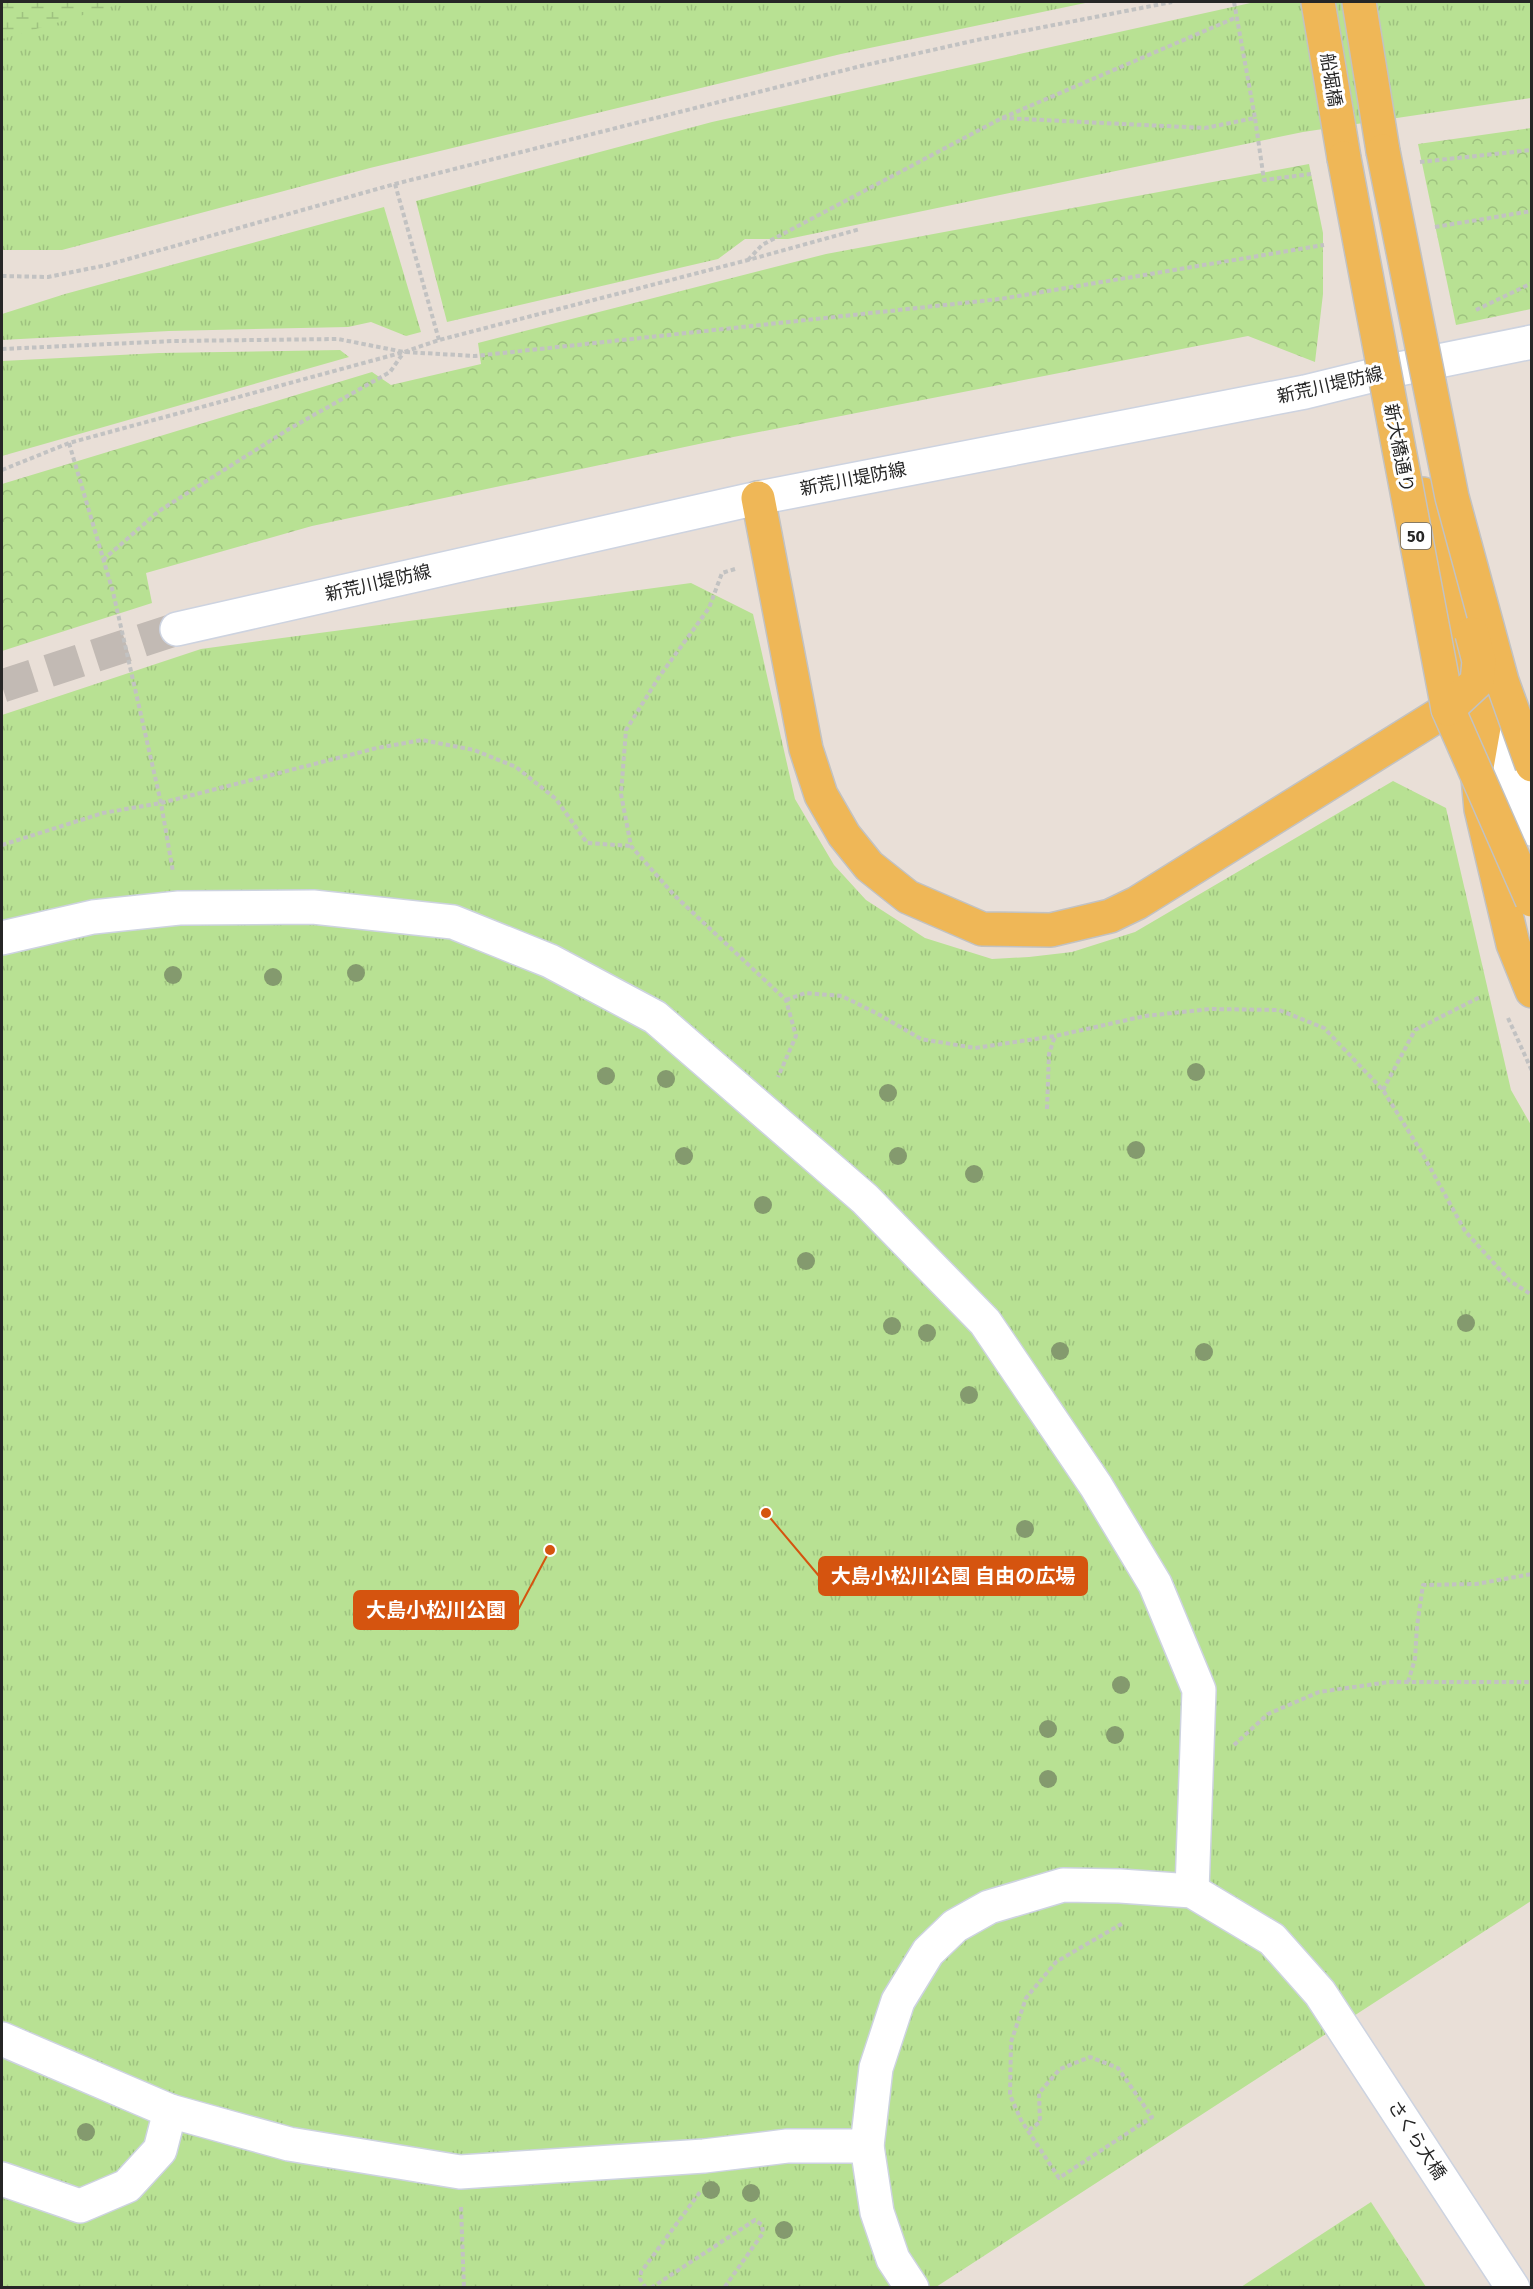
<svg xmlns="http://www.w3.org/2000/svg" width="1533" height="2289" viewBox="0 0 1533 2289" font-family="'Fira Sans','Noto Sans JP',sans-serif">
	<defs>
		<pattern id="grass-tufts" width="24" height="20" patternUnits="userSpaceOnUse" patternTransform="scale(1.5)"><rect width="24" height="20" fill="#b8e193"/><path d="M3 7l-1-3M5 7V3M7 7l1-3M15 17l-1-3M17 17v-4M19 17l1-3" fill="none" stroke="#9ec17f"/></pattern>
		<pattern id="forest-crowns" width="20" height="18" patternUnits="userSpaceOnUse" patternTransform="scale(1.5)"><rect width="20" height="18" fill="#b8e193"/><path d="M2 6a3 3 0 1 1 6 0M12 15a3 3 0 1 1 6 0" fill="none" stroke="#9ec17f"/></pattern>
		<pattern id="wetland-marsh" width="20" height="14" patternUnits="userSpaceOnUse" patternTransform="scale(1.5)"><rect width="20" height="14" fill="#b8e193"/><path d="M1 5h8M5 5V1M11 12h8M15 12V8" fill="none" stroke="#9ec17f"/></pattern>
	</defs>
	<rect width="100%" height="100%" fill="#e9dfd7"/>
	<!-- grass -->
	<g fill="url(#grass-tufts)">
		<path d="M 119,2 L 1090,2 L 841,54 L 370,168 L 62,250 L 2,250 L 2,33 Z"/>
		<path d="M 1255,2 L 1531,2 L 1531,98 L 1303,132 L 788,239 L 745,239 L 718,259 L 447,322 L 416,201 L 712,122 Z"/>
		<path d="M 384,207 L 421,332 L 406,336 L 371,322 L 348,327 L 169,331 L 2,340 L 2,314 L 65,294 Z"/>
		<path d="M 340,350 L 349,357 L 2,456 L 2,361 L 159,353 Z"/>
		<path d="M 691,583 L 753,614 L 795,799 L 834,865 L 866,900 L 925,938 L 992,959 L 1029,957 L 1072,952 L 1135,932 L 1393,781 L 1446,808 L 1511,1090 L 1531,1125 L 1531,1901 L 936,2287 L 2,2287 L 2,715 L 201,649 Z"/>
		<path d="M 1371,2202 L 1426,2287 L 1241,2287 Z"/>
	</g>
	<!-- forest -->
	<g fill="url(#forest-crowns)">
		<path d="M 1531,128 L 1531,309 L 1456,325 L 1418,144 Z"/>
		<path d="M 1309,164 L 1323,233 L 1323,294 L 1315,362 L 1248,336 L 713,441 L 312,526 L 146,573 L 152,603 L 2,651 L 2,484 L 372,372 L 391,385 L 481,364 L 478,343 L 826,254 Z"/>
	</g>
	<!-- wetland -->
	<path fill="url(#wetland-marsh)" d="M 2,2 L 127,2 L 2,39 Z"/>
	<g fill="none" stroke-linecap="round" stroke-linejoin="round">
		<!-- minor-tunnel -->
		<path stroke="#c2bab4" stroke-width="33" stroke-dasharray="33 16" stroke-linecap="butt" d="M 2,686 L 177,629"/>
		<defs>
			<g id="minor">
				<path d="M 177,629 L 758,498 L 1305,392 L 1399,369 L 1532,342"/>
				<path d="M 1486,716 L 1532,829"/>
				<path d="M 2,938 L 93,917 L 179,908 L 313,907 L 453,922 L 550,961 L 655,1017 L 865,1199 L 985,1322 L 1096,1486 L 1155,1584 L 1199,1690 L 1192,1891"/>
				<path d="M 2,2039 L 170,2111 L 289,2144 L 460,2172 L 704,2156 L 787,2146 L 867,2146"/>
				<path d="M 2,2179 L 80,2206 L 127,2186 L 160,2150 L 170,2111"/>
				<path d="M 912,2288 L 893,2259 L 877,2212 L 867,2146 L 876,2068 L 898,2001 L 928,1952 L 955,1926 L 989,1907 L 1063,1885 L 1120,1886 L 1192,1891 L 1272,1939 L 1320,1993 L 1513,2288"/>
			</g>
			<g id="major">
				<path d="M 1318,2 L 1344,158"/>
				<path d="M 1359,2 L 1383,151"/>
				<path d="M 1423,494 L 1451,615 L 1486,716 L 1477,767 L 1481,809 L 1513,944 L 1532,991"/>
				<path d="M 758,498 L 806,749 L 821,795 L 844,835 L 869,866 L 908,897 L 982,929 L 1051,930 L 1110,916 L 1137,903 L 1448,709"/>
			</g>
		</defs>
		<!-- minor casing -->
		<use href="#minor" stroke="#cdd3e0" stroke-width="36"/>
		<!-- major casing -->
		<use href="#major" stroke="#c2c2c2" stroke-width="36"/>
		<!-- path -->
		<g stroke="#c2c2c2" stroke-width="4" stroke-dasharray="4.5 3" stroke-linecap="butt">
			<path d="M 1234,2 L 1255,118"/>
			<path d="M 1002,118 L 1205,128 L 1255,118 L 1264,180 L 1311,174"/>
			<path d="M 1420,162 L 1532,150"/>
			<path d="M 395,184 L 439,340"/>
			<path d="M 1435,227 L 1532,211"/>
			<path d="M 748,260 L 762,245 L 1002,118 L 1237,17"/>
			<path d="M 2,276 L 48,277 L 107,265 L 395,184 L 861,66 L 977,40 L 1172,2"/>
			<path d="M 1476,310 L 1532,283"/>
			<path d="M 2,349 L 173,341 L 338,339 L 404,352 L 475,356 L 1000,299 L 1324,245"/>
			<path d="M 69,443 L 113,592 L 161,803 L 173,872"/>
			<path d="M 2,470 L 69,443 L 404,352 L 439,340 L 748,260 L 860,229"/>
			<path d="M 103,560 L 159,511 L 289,429 L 390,372 L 404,352"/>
			<path d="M 735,569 L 722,573 L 709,608 L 659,677 L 626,730 L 621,794 L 631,846 L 674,895 L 786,1000 L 796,1036 L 778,1077"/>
			<path d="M 2,845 L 103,813 L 161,803 L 377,748 L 422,740 L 474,750 L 516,767 L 556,799 L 587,843 L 631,846"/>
			<path d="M 786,1000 L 805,993 L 842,996 L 878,1014 L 921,1039 L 975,1048 L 1055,1036 L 1145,1016 L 1210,1009 L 1279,1010 L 1324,1028 L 1383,1090 L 1422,1153 L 1465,1231 L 1510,1281 L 1532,1295"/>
			<path d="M 1508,1018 L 1532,1071"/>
			<path d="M 1383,1090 L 1415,1030 L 1480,997"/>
			<path d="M 1047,1109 L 1049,1054 L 1055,1036"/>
			<path d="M 1408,1682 L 1415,1659 L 1417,1626 L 1423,1585 L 1476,1584 L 1532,1574"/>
			<path d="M 1234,1745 L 1268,1714 L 1319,1692 L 1389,1682 L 1532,1682"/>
			<path d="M 1029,2130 L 1040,2122 L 1039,2093 L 1060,2069 L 1090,2057 L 1118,2068 L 1152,2117 L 1059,2178 L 1021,2120 L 1010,2095 L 1011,2042 L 1026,1998 L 1056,1962 L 1123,1923"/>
			<path d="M 461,2207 L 464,2288"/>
			<path d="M 646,2288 L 640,2279 L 641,2272 L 700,2192"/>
			<path d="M 651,2288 L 755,2220 L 762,2225 L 763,2233 L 724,2288"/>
		</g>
		<!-- minor -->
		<use href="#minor" stroke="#fff" stroke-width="33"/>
		<!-- major -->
		<use href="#major" stroke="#efb757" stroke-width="33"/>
		<defs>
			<g id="major-bridge">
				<path d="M 1383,151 L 1452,497 L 1502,681 L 1532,765"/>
				<path d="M 1344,158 L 1448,709 L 1532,900"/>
				<path d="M 1448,709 L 1477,682 L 1479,661 L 1472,634"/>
			</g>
		</defs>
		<!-- major-bridge casing -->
		<use href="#major-bridge" stroke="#c2c2c2" stroke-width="36" stroke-linecap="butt"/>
		<!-- major-bridge -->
		<use href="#major-bridge" stroke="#efb757" stroke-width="33"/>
	</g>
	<!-- trees -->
	<g fill="#849a6e">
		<circle cx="356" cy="973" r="9"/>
		<circle cx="173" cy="975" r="9"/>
		<circle cx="273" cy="977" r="9"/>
		<circle cx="1196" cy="1072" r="9"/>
		<circle cx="606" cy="1076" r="9"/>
		<circle cx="666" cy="1079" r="9"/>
		<circle cx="888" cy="1093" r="9"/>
		<circle cx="1136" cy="1150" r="9"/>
		<circle cx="684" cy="1156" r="9"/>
		<circle cx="898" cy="1156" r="9"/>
		<circle cx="974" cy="1174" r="9"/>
		<circle cx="763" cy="1205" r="9"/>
		<circle cx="806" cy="1261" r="9"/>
		<circle cx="1466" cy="1323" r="9"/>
		<circle cx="892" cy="1326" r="9"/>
		<circle cx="927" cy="1333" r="9"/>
		<circle cx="1060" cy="1351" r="9"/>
		<circle cx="1204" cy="1352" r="9"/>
		<circle cx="969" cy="1395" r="9"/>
		<circle cx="1025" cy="1529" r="9"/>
		<circle cx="1121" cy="1685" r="9"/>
		<circle cx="1048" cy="1729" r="9"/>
		<circle cx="1115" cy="1735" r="9"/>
		<circle cx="1048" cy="1779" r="9"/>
		<circle cx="86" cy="2132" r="9"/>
		<circle cx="711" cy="2190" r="9"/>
		<circle cx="751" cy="2193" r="9"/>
		<circle cx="784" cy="2230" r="9"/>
	</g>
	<g text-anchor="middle" stroke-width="6" stroke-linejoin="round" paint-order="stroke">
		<!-- shield labels -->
		<rect fill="#fff" stroke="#676767" stroke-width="1.5" x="1401" y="523" width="30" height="26" rx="4.5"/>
		<g font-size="16" font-weight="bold" fill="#262626">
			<text x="1416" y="542">50</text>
		</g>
		<!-- street labels -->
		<g font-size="18" fill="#262626" stroke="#fff">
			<text transform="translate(1331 80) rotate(81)" y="6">船堀橋</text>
			<text transform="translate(1330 385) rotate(-13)" y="6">新荒川堤防線</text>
			<text transform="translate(1399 448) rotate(79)" y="6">新大橋通り</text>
			<text transform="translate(853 479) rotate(-11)" y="6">新荒川堤防線</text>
			<text transform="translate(378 583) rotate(-13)" y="6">新荒川堤防線</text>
			<text transform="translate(1417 2140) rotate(57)" y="6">さくら大橋</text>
		</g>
	</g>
	<!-- callouts -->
	<path fill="none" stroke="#d5540f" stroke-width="2" d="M766 1513L819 1576M550 1550L518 1610"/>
	<g fill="#d5540f" stroke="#fff" stroke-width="2">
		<circle cx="766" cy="1513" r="6"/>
		<circle cx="550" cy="1550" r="6"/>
	</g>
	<g fill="#d5540f" stroke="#d5540f" stroke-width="2">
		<rect x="819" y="1557" width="268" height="38" rx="6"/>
		<rect x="354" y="1591" width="164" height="38" rx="6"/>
	</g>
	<g font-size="20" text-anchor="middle" font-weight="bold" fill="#fff">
		<text x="953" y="1583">大島小松川公園 自由の広場</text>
		<text x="436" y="1617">大島小松川公園</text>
	</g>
	<!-- border -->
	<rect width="1533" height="2289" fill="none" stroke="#262626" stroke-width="6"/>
</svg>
